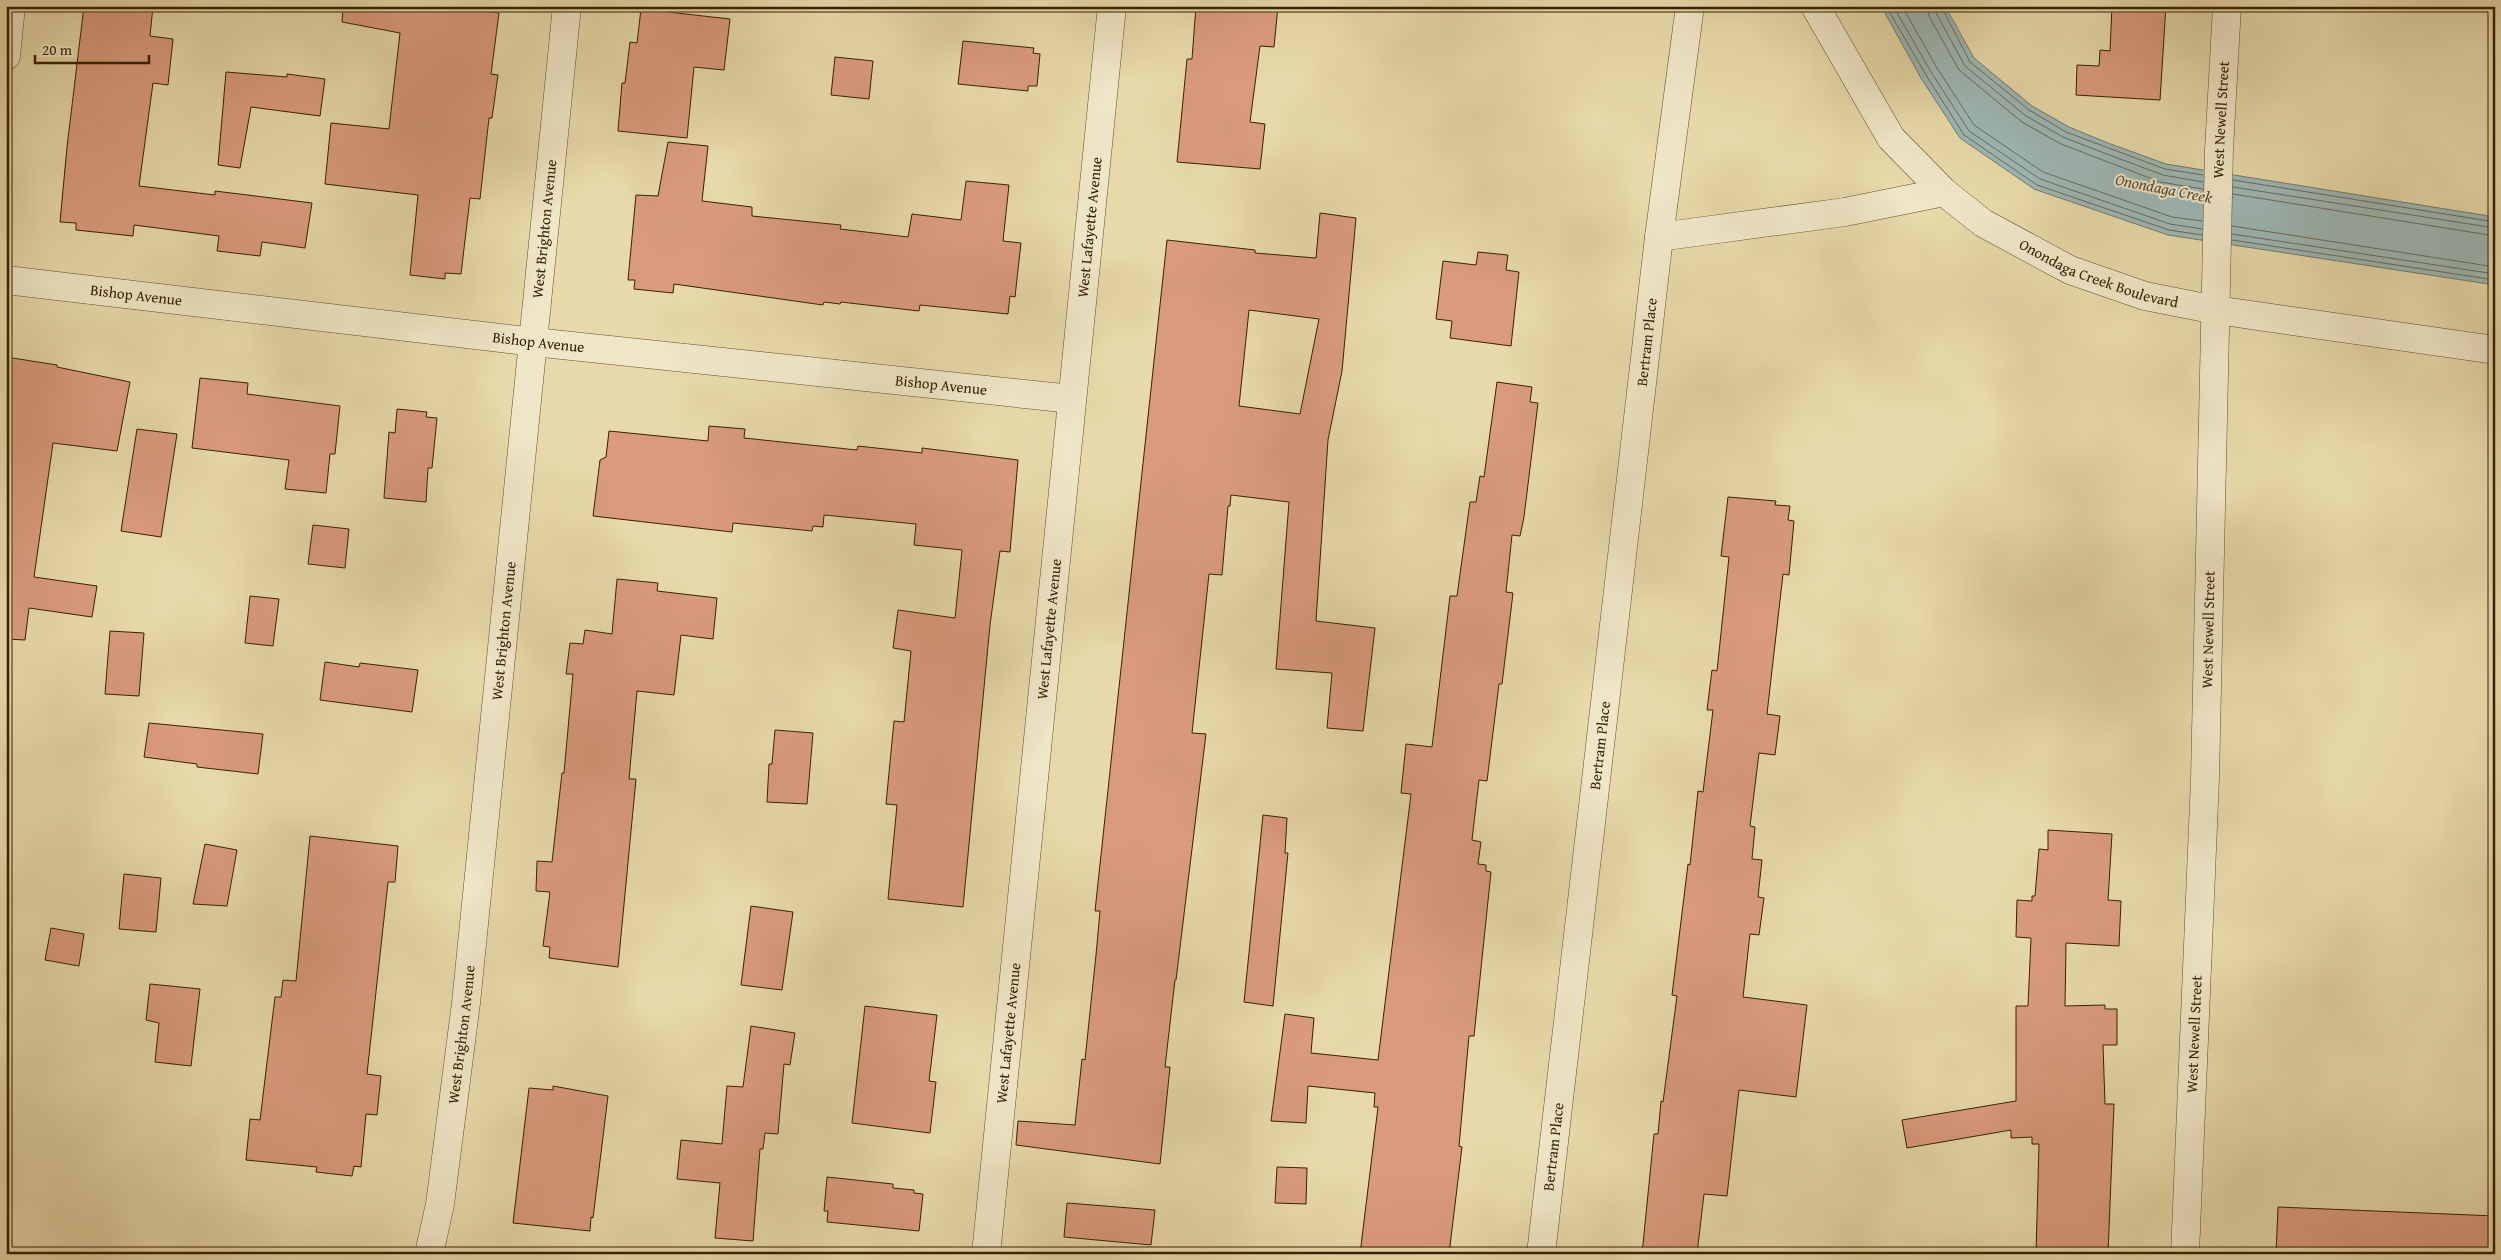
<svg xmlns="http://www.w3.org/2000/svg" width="2501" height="1260" viewBox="0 0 2501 1260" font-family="'Gentium Book Plus',serif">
	<rect width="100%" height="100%" fill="#e7d9a9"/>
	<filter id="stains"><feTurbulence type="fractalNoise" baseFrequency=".004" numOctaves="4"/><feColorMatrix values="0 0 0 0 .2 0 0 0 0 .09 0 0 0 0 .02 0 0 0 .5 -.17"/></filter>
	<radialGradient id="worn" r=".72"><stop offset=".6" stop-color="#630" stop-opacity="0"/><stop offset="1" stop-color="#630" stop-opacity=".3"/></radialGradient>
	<!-- water -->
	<path fill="#9db7b4" stroke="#747b6c" d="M 1881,6 L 1945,6 L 1974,58 L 2032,106 L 2069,127 L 2108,143 L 2166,164 L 2495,217 L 2495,285 L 2168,235 L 2034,189 L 1960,138 L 1921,78 Z"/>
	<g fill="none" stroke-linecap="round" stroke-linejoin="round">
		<!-- shore -->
		<g stroke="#6a6c5a" stroke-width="1">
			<path d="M 1886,6 L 1926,75 L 1964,135 L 2037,185 L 2169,230 L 2202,235"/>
			<path d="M 1893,6 L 1931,72 L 1969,131 L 2040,179 L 2170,224 L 2202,229"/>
			<path d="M 1902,6 L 1937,68 L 1974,125 L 2043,172 L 2172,217 L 2202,221"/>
			<path d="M 1927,6 L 1929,16 L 1959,70 L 2022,122 L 2061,144 L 2160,182 L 2203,189"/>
			<path d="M 1935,6 L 1936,13 L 1965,66 L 2026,116 L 2063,137 L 2104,153 L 2163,175 L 2203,182"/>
			<path d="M 1941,6 L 1970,62 L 2029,110 L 2066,132 L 2106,147 L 2165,169 L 2203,175"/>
			<path d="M 2233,180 L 2495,222"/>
			<path d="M 2233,187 L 2495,228"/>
			<path d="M 2233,194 L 2495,236"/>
			<path d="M 2232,226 L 2495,267"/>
			<path d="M 2232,234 L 2495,274"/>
			<path d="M 2232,240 L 2495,280"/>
		</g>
	</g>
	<!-- building -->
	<g fill="#da9b7d" stroke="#372001" fill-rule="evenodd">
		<path d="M 84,6 L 153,6 L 150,36 L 173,39 L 168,85 L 153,83 L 139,186 L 215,195 L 215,191 L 312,203 L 305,248 L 262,242 L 260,256 L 217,251 L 219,236 L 134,225 L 133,236 L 76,230 L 76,223 L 60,222 L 67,147 Z"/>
		<path d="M 343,6 L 442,6 L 499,13 L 491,74 L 498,75 L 492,118 L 489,118 L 480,199 L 470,198 L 461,274 L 445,273 L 445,279 L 410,275 L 418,195 L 325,184 L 331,123 L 389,129 L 400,33 L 342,22 Z"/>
		<path d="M 1196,6 L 1278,6 L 1274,47 L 1260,46 L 1250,122 L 1265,124 L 1260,169 L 1177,162 L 1187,59 L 1192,59 Z"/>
		<path d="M 2112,6 L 2166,6 L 2160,100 L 2076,95 L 2077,65 L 2099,66 L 2100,50 L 2110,51 Z"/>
		<path d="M 641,9 L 730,19 L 724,70 L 694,67 L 687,138 L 618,131 L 622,83 L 625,83 L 630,42 L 637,43 Z"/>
		<path d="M 963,41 L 1034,48 L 1033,53 L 1040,54 L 1037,86 L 1028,86 L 1028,91 L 958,84 Z"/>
		<path d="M 835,57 L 873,61 L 869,99 L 831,95 Z"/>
		<path d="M 226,72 L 287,77 L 287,74 L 325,79 L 320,116 L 251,107 L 240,168 L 218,165 Z"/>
		<path d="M 668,142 L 708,146 L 702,201 L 752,207 L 752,216 L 841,225 L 840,229 L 908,237 L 912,214 L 961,220 L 966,181 L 1009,185 L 1003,241 L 1021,243 L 1015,297 L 1010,296 L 1008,314 L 920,305 L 919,311 L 841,302 L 840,304 L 824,302 L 823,305 L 674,284 L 673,293 L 634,289 L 635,280 L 628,280 L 636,195 L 658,196 Z"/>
		<path d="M 1320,213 L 1356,218 L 1342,371 L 1328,440 L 1316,621 L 1375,628 L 1363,731 L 1327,728 L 1332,673 L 1276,669 L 1289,502 L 1231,495 L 1230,506 L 1228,506 L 1222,575 L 1209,574 L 1202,640 L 1192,733 L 1206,734 L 1176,980 L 1175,980 L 1165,1067 L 1170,1067 L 1160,1164 L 1016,1145 L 1018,1121 L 1075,1125 L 1082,1059 L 1085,1060 L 1096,955 L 1100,911 L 1095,911 L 1167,240 L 1255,250 L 1255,253 L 1316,258 ZM 1249,310 L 1319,319 L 1300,414 L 1239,406 Z"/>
		<path d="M 1478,252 L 1508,255 L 1506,270 L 1519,272 L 1511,346 L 1450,338 L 1452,321 L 1436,319 L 1443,261 L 1476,265 Z"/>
		<path d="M 6,357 L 57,365 L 57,367 L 130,382 L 117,451 L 53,443 L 34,577 L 97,586 L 92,617 L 29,608 L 25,640 L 6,639 Z"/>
		<path d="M 200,378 L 248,383 L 247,394 L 340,406 L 335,454 L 330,454 L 326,493 L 285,489 L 289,460 L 192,448 Z"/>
		<path d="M 1497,382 L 1532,387 L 1530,402 L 1538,403 L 1524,517 L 1520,536 L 1512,535 L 1506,592 L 1513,593 L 1502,684 L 1499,684 L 1487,781 L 1479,780 L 1472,840 L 1481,842 L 1478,864 L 1486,865 L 1486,871 L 1491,872 L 1474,1036 L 1469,1036 L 1459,1146 L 1462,1147 L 1449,1254 L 1360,1254 L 1378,1107 L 1374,1107 L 1375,1093 L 1308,1086 L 1306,1123 L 1271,1121 L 1285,1014 L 1314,1018 L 1311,1053 L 1378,1060 L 1411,794 L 1401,793 L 1406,744 L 1432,747 L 1450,596 L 1457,596 L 1470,502 L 1476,502 L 1480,476 L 1484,477 Z"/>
		<path d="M 397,409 L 427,412 L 426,417 L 437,418 L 432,468 L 428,468 L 426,502 L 384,498 L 389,432 L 395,433 Z"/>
		<path d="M 709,426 L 745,429 L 744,438 L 857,450 L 858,446 L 922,453 L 922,448 L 1018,460 L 1010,552 L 1000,551 L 990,625 L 963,907 L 888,899 L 897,805 L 886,804 L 894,721 L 904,722 L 911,651 L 893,648 L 898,610 L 955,618 L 962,550 L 914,545 L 916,524 L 824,515 L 823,527 L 813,526 L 812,531 L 733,523 L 732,532 L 593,516 L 600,460 L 606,457 L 609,431 L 708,441 Z"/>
		<path d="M 137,429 L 177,434 L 161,537 L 121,531 Z"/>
		<path d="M 1728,497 L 1776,501 L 1775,505 L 1790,506 L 1788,520 L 1794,521 L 1789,575 L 1783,574 L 1767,714 L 1780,716 L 1775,755 L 1759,753 L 1750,826 L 1755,827 L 1752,859 L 1762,860 L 1758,897 L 1764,898 L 1759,935 L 1750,934 L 1743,997 L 1807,1005 L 1796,1097 L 1739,1090 L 1727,1196 L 1704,1194 L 1697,1254 L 1642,1254 L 1654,1134 L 1658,1134 L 1661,1101 L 1663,1102 L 1677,996 L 1672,995 L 1688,864 L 1690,865 L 1698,791 L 1703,792 L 1713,710 L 1707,710 L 1712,670 L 1717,671 L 1729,557 L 1721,556 Z"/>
		<path d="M 313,525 L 349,529 L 345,568 L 308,564 Z"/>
		<path d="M 617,579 L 658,583 L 657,591 L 717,598 L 713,639 L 681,635 L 674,695 L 637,691 L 629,779 L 636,779 L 618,967 L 549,958 L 550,947 L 543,946 L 550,892 L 536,891 L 537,861 L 552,862 L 562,773 L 564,773 L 573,674 L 566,674 L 570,643 L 583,644 L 585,630 L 612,634 Z"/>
		<path d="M 250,596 L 279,599 L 273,646 L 245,643 Z"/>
		<path d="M 110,631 L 144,633 L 139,696 L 105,694 Z"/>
		<path d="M 325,662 L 359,667 L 360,663 L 418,670 L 412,712 L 320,700 Z"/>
		<path d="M 149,723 L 263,734 L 258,774 L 197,767 L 197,764 L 144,757 Z"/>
		<path d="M 775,730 L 813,733 L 807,804 L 767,802 L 769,764 L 772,764 Z"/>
		<path d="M 1263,815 L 1287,818 L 1285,853 L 1288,853 L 1273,1006 L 1244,1002 Z"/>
		<path d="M 2048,830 L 2112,834 L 2108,900 L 2121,901 L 2119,946 L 2066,943 L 2065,1006 L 2105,1005 L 2105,1009 L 2117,1009 L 2117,1045 L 2103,1045 L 2105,1104 L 2114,1104 L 2108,1254 L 2036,1254 L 2039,1144 L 2032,1144 L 2032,1137 L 2011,1138 L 2011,1130 L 1907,1148 L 1902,1120 L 2016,1101 L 2016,1006 L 2028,1006 L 2031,938 L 2016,937 L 2017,900 L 2032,901 L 2032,896 L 2035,896 L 2039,849 L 2048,850 Z"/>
		<path d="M 310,836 L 398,846 L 395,882 L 388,882 L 367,1074 L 381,1076 L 377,1115 L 366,1114 L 361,1167 L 354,1166 L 352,1176 L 316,1172 L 317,1167 L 246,1160 L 250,1119 L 260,1120 L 275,997 L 281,997 L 283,980 L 296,981 Z"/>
		<path d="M 205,844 L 237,850 L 227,906 L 193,904 Z"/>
		<path d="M 124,874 L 161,878 L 156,932 L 119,929 Z"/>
		<path d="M 751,906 L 793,912 L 782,990 L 741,985 Z"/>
		<path d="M 51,928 L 84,934 L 79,966 L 45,960 Z"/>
		<path d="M 150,984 L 200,989 L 191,1066 L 155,1062 L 159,1023 L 146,1020 Z"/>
		<path d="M 865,1006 L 937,1015 L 929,1081 L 936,1082 L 930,1133 L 852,1123 Z"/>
		<path d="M 751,1026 L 795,1033 L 790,1065 L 784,1064 L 778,1134 L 765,1133 L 763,1149 L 760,1149 L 753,1241 L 715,1238 L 720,1183 L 677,1179 L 681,1140 L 722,1144 L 727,1086 L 743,1087 Z"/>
		<path d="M 553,1086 L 608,1096 L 593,1218 L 591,1217 L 590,1231 L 513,1223 L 529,1088 L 553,1090 Z"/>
		<path d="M 1277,1167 L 1307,1168 L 1306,1204 L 1275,1203 Z"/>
		<path d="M 827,1177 L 893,1184 L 893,1188 L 914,1190 L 914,1193 L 923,1194 L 919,1231 L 827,1222 L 828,1211 L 824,1211 Z"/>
		<path d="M 1067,1203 L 1155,1210 L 1151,1245 L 1064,1237 Z"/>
		<path d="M 2278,1207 L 2495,1216 L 2495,1254 L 2276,1254 Z"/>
	</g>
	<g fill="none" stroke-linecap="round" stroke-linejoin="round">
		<defs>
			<g id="minor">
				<path id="s1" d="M 1815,6 L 1891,138 L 1944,192 L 1983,223 L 2070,270 L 2145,296 L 2216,310 L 2495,350"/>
				<path d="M 6,56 L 11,6"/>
				<path d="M 1659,237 L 1845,212 L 1944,192"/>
				<path id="s2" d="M 6,280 L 534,342 L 1072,399"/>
				<path id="s3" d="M 986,1254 L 1112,6"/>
				<path id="s4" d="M 1541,1254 L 1659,237 L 1690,6"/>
				<path id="s5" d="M 2185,1254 L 2205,778 L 2219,150 L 2227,6"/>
			</g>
			<g id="tertiary">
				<path id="s6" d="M 429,1254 L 440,1204 L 466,1003 L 567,6"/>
			</g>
		</defs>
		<!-- minor casing -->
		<use href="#minor" stroke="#634e2b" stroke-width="29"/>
		<!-- tertiary casing -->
		<use href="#tertiary" stroke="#634e2b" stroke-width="29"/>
		<!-- minor -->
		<use href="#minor" stroke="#efe6c7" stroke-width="28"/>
		<!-- tertiary -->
		<use href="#tertiary" stroke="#efe6c7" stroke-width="28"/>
	</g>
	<g text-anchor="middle" stroke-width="4" stroke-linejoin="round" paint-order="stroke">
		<!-- street labels -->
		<g font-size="15" fill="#372001" stroke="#efe6c7">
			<text dy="5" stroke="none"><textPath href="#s5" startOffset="1135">West Newell Street</textPath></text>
			<text dy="5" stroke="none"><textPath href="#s3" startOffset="1032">West Lafayette Avenue</textPath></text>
			<text dy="5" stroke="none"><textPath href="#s6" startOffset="1032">West Brighton Avenue</textPath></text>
			<text dy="5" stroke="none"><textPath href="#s1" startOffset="405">Onondaga Creek Boulevard</textPath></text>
			<text dy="5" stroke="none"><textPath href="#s2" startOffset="131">Bishop Avenue</textPath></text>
			<text dy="5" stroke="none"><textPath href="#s2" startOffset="536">Bishop Avenue</textPath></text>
			<text dy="5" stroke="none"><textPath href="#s4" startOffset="918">Bertram Place</textPath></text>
			<text dy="5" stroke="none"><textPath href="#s2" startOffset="941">Bishop Avenue</textPath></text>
			<text dy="5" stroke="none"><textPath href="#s3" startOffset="628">West Lafayette Avenue</textPath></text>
			<text dy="5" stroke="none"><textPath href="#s5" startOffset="625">West Newell Street</textPath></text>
			<text dy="5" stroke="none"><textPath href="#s6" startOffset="628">West Brighton Avenue</textPath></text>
			<text dy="5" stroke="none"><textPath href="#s4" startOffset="512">Bertram Place</textPath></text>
			<text dy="5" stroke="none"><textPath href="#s3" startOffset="222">West Lafayette Avenue</textPath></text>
			<text dy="5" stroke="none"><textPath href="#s6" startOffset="222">West Brighton Avenue</textPath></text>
			<text dy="5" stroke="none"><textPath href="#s5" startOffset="220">West Newell Street</textPath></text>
			<text dy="5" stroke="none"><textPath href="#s4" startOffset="108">Bertram Place</textPath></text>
		</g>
		<!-- water labels -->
		<g font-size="16" font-style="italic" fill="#564d37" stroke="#efe6c7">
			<text transform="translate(2164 188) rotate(11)" y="6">Onondaga Creek</text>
		</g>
	</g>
	<!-- margin -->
	<rect width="2501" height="1260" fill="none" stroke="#e7d9a9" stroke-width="25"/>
	<rect x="8" y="8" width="2486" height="1245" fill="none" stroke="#372001" stroke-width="2.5"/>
	<rect x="12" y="12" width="2476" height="1235" fill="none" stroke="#372001"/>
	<!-- scale -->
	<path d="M35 55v8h114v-8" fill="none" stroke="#372001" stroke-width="2.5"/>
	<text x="42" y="55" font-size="15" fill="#372001" stroke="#efe6c7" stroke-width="4" paint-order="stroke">20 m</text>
	<rect width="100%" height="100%" filter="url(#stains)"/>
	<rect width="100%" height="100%" fill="url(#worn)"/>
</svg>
